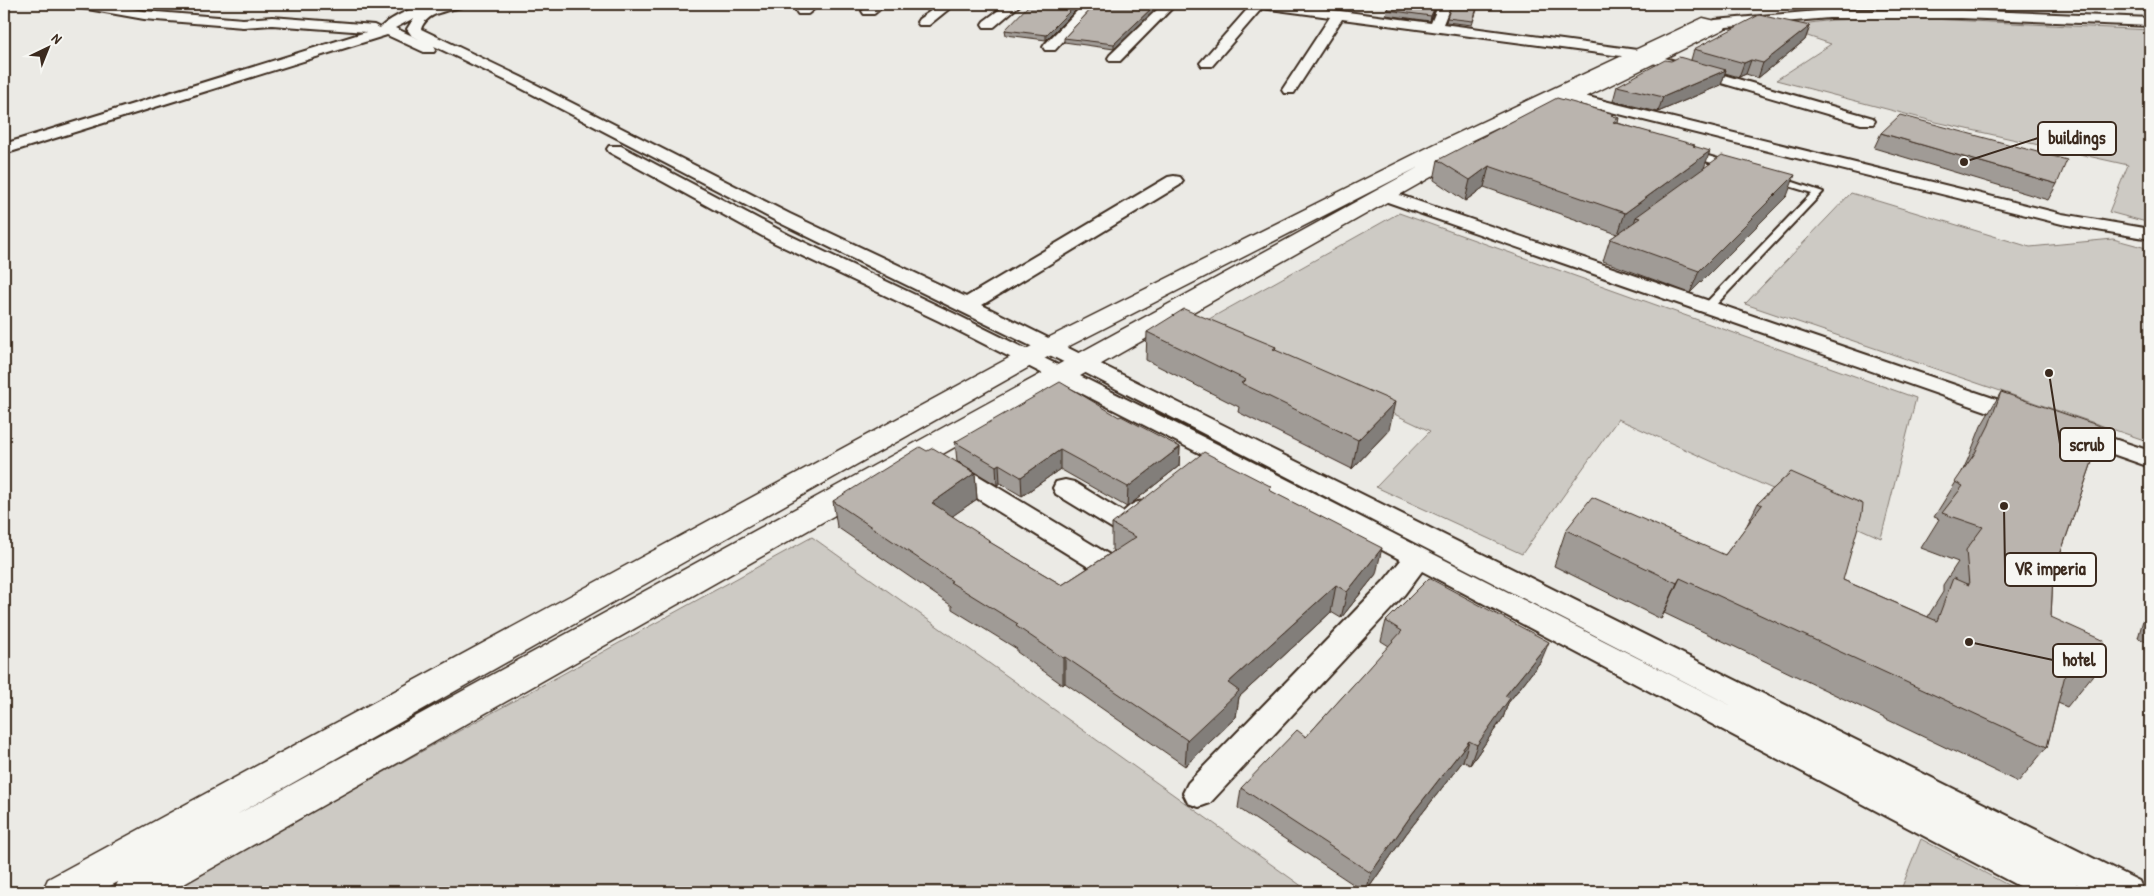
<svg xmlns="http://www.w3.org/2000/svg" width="2154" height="896" viewBox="0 0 2154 896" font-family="'Patrick Hand',sans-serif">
	<rect width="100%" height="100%" fill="#ebeae5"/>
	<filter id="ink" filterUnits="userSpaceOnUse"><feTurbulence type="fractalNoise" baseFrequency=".02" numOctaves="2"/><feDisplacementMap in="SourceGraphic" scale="10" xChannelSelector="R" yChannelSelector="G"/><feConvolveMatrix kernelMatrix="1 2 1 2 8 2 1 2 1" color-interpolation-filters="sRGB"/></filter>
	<g filter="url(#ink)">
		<!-- green -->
		<g fill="#cdcac4" stroke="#847a71">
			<path d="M 1911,18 L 2150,30 L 2150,223 L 2109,212 L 2128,165 L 1936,122 L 1776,80 L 1831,44 L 1781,27 L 1832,20 Z"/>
			<path d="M 1851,193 L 2030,247 L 2113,239 L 2150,249 L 2150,442 L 1745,304 Z"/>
			<path d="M 1399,213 L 1916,398 L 1881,538 L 1618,419 L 1522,554 L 1376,487 L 1430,431 L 1202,323 Z"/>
			<path d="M 812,537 L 1310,892 L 166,892 Z"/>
			<path d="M 1921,839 L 2021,892 L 1900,892 Z"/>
		</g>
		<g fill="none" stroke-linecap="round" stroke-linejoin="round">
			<defs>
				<g id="lane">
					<path d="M 1691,151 L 1732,163 L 1733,165 L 1729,168 L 1688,156 L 1688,152 Z"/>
					<path d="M 1775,176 L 1823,192 L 1711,310 L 1703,310 L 1702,308 L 1703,306 L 1812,193 L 1772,181 L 1772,177 Z"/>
				</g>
				<g id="street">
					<path d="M 76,4 L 102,4 L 144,11 L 243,19 L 272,17 L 374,25 L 380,28 C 389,19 423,0 435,6 L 442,4 L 462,4 L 461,7 C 446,11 426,13 421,29 L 521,77 L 790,214 L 966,297 L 1168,177 L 1174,176 L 1180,177 L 1183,181 L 1180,185 L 982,305 L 2139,881 L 2144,892 L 2093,892 L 2076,884 L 2080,892 L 2030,892 L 1422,571 L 1404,595 L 1210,803 L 1199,807 L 1188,803 L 1183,793 L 1188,783 L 1384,581 L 1401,560 L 1207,457 L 939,321 L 775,243 L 609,152 L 607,149 L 609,146 L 621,146 L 789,235 L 953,313 L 1223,447 L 1736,708 L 1076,368 L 778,222 L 511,83 L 434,46 L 436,49 L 434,52 L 424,52 L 387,35 L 4,154 L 4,144 L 366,32 L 272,25 L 243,27 L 144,19 L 82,8 L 77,7 ZM 414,18 L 407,29 L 412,36 L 421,40 L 395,28 Z"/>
					<path d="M 806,4 L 820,4 L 808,14 L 798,14 L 796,11 Z"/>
					<path d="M 872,4 L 886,4 L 874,14 L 864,14 L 862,11 Z"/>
					<path d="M 941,4 L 955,4 L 929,25 L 919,25 L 917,22 L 919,19 Z"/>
					<path d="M 1007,4 L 1021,4 L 994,27 L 984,27 L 982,24 L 984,21 Z"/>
					<path d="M 1084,4 L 1097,4 L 1055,50 L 1045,50 L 1043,47 L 1045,44 Z"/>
					<path d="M 1163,4 L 1176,4 L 1120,61 L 1110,61 L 1108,58 L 1110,55 Z"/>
					<path d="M 1252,4 L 1287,4 L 1431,23 L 1439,4 L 1451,4 L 1443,24 L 1637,50 L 1873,118 L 1875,121 L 1873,124 L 1861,124 L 1636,58 L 1342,19 L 1294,93 L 1284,93 L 1282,90 L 1330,17 L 1262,8 L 1212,66 L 1202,66 L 1200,63 Z"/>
					<path d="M 1829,10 L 1961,10 L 2150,18 L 2150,26 L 1961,18 L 1829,18 L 1715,28 L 1708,24 L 1715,20 Z"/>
					<path d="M 1572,93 L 2062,214 L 2150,229 L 2150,239 L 2062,224 L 1567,101 L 1564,98 L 1567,95 Z"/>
					<path d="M 1385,190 L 2031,411 L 2034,416 L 2031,421 L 2023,423 L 2015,421 L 1379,199 L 1376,195 L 1379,191 Z"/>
					<path d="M 2069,424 L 2150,451 L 2150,467 L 2061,436 L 2057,431 L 2061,426 Z"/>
					<path d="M 950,462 L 959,464 L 1113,557 L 1117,564 L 1113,571 L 1104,573 L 1095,571 L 941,476 L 938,470 L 941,464 Z"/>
					<path d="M 1065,480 L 1074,482 L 1123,512 C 1133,503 1138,499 1151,503 L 1155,509 C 1146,523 1131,535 1115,530 L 1056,494 L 1053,488 L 1056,482 Z"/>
				</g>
				<path id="secondary" d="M 1703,18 L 1724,23 L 1727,26 L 1724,29 L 1537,121 L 1531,122 L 1525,121 L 1523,116 L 1470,141 L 1477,143 L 1479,147 L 1477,151 L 170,892 L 113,892 L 118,882 L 99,892 L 42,892 L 48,879 L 1020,352 L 1435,144 ZM 1419,167 L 236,815 L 1038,362 Z"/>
			</defs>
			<!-- lane casing -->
			<use href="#lane" stroke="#3b2a1e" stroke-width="4"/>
			<!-- street casing -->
			<use href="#street" stroke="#3b2a1e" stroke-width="4"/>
			<!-- secondary casing -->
			<use href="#secondary" stroke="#3b2a1e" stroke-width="3"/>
			<!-- lane -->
			<use href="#lane" fill="#f6f6f2" fill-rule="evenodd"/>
			<!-- street -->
			<use href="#street" fill="#f6f6f2" fill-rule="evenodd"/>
			<!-- secondary -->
			<use href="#secondary" fill="#f6f6f2" fill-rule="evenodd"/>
		</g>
		<!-- wall -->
		<g fill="#a09b96" stroke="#3b2a1e">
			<path d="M 1082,4 L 1046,40 L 1006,35 L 1005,30 Z"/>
			<path d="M 1096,4 L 1161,4 L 1114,49 L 1064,42 L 1064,38 Z"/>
			<path d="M 1390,4 L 1437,4 L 1430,21 L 1386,15 L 1387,10 Z"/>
			<path d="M 1452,4 L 1479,4 L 1472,25 L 1446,22 L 1447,18 Z"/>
			<path d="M 1810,26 L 1805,40 L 1758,78 L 1746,74 L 1739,77 L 1725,73 L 1721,85 L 1658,112 L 1613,101 L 1617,86 L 1691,60 L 1694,49 Z"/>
			<path d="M 1614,114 L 1613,116 L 1619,118 L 1618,123 L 1694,147 L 1704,168 L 1787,196 L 1690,293 L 1603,261 L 1610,239 L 1617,234 L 1484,187 L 1465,201 L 1434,180 L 1438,160 Z"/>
			<path d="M 1881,133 L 2057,184 L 2048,200 L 1874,148 Z"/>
			<path d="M 1147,332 L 1276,347 L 1275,350 L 1389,430 L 1352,469 L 1238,412 L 1239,407 L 1146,360 Z"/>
			<path d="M 2001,392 L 2100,439 L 2053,575 L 2051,617 L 2096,671 L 2067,707 L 2058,703 L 2047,747 L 2018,782 L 1664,613 L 1661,619 L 1554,566 L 1566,530 L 1725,555 L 1746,527 L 1758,503 L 1791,472 L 1843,580 L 1928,617 L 1930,613 L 1943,592 L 1943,585 L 1958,562 L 1921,548 L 1939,519 L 1934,517 L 1961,474 L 1968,459 L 1981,426 Z"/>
			<path d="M 1119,417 L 1180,447 L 1179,466 L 1127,507 L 1060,469 L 1022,496 L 1000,483 L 997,485 L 957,461 L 955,442 Z"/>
			<path d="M 975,473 L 977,499 L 952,516 L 989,542 L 1062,585 L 1114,551 L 1112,550 L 1112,524 L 1271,491 L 1376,574 L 1341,618 L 1331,612 L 1239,697 L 1236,717 L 1185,766 L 1065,683 L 1063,685 L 1017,652 L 1017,649 L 952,609 L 952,606 L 837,527 L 833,501 Z"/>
			<path d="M 2150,595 L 2150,643 L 2138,638 Z"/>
			<path d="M 1386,621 L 1541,661 L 1508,703 L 1503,718 L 1470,765 L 1463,761 L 1406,834 L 1366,892 L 1365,892 L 1238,808 L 1241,788 L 1306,737 L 1389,646 L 1381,641 Z"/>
		</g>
		<!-- shaded-wall -->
		<g fill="#827e7a" stroke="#3b2a1e">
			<path d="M 1077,4 L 1082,4 L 1046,40 L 1046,35 Z"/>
			<path d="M 1156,4 L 1161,4 L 1114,49 L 1114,44 Z"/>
			<path d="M 1436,4 L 1437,4 L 1430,21 L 1431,16 Z"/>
			<path d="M 1810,26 L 1805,40 L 1758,78 L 1763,63 Z"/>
			<path d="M 1751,60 L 1746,74 L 1739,77 L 1744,63 Z"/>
			<path d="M 1726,70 L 1721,85 L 1658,112 L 1663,97 Z"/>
			<path d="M 1710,151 L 1703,171 L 1640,218 L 1636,217 L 1634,223 L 1618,234 L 1625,213 Z"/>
			<path d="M 1489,166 L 1484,187 L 1465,201 L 1470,180 Z"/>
			<path d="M 1795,175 L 1787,196 L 1690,293 L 1699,271 Z"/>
			<path d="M 1395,402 L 1389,430 L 1352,469 L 1358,440 Z"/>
			<path d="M 1180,447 L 1179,466 L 1127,507 L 1128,487 Z"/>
			<path d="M 1060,450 L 1060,469 L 1022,496 L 1021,477 Z"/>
			<path d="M 999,464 L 1000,483 L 997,485 L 996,466 Z"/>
			<path d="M 975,473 L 977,499 L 934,529 L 932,503 Z"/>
			<path d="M 1382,548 L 1376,574 L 1341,618 L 1347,592 Z"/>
			<path d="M 1680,578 L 1664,613 L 1661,619 L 1677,583 Z"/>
			<path d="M 1336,585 L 1331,612 L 1239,697 L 1236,717 L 1185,766 L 1187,740 L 1228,683 Z"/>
			<path d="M 1549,642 L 1541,661 L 1508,703 L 1503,718 L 1470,765 L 1477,745 L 1505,696 Z"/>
			<path d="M 1065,657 L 1065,683 L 1063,685 L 1063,658 Z"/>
			<path d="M 1469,741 L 1463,761 L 1406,834 L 1366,892 L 1371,873 L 1412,814 Z"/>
		</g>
		<!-- building -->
		<g fill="#bab4ae" stroke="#3b2a1e">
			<path d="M 1030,4 L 1077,4 L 1046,35 L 1005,30 Z"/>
			<path d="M 1096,4 L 1156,4 L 1114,44 L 1064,38 Z"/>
			<path d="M 1390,4 L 1436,4 L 1431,16 L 1387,10 Z"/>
			<path d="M 1452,4 L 1478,4 L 1473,21 L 1447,18 Z"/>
			<path d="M 1759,15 L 1810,26 L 1763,63 L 1751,60 L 1744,63 L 1694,49 Z"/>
			<path d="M 1679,57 L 1726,70 L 1663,97 L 1617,86 L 1665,60 L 1671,61 Z"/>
			<path d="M 1557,98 L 1614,114 L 1611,115 L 1619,118 L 1613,122 L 1695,145 L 1693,146 L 1710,151 L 1625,213 L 1489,166 L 1470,180 L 1438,160 Z"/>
			<path d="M 1900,115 L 2067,160 L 2057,184 L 1881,133 Z"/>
			<path d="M 1722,155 L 1795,175 L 1699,271 L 1610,239 L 1640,218 L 1636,217 Z"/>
			<path d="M 1184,309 L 1276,347 L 1273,349 L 1395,402 L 1358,440 L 1241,383 L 1246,380 L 1147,332 Z"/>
			<path d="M 1060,382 L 1119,417 L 1121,416 L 1180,447 L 1128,487 L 1060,450 L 1021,477 L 999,464 L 996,466 L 955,442 Z"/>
			<path d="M 2001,392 L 2106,428 L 2100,439 L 2053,575 L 2051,617 L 2104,641 L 2096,671 L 2069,659 L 2047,747 L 1680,578 L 1677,583 L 1566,530 L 1592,497 L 1725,555 L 1762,505 L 1758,503 L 1791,472 L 1863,504 L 1862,513 L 1843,580 L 1937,621 L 1953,578 L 1969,585 L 1966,550 L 1983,527 L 1942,513 L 1963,486 L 1955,482 L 1975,453 L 1989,425 Z"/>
			<path d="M 920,447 L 927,451 L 933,448 L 975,473 L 932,503 L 989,540 L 988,541 L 1062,585 L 1136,537 L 1112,524 L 1204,452 L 1272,487 L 1269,490 L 1382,548 L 1347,592 L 1336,585 L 1228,683 L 1239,691 L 1187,740 L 1065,657 L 1063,658 L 1016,626 L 1018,624 L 950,582 L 952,581 L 833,501 Z"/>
			<path d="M 1429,578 L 1549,642 L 1505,696 L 1510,698 L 1477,745 L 1469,741 L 1412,814 L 1371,873 L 1241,788 L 1297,730 L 1306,737 L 1402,631 L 1386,621 Z"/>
		</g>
	</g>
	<!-- callouts -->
	<path fill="none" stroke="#3b2a1e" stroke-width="2" d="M1964 162L2038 138M2049 373L2060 444M2004 506L2005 569M1969 642L2053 660"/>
	<g fill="#3b2a1e" stroke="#f6f6f2" stroke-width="2">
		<circle cx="1964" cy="162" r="5"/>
		<circle cx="2049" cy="373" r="5"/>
		<circle cx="2004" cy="506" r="5"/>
		<circle cx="1969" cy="642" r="5"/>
	</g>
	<g fill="#f6f6f2" stroke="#3b2a1e" stroke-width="2">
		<rect x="2038" y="122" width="78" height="33" rx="5"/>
		<rect x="2060" y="428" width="55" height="33" rx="5"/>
		<rect x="2005" y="553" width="91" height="33" rx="5"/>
		<rect x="2053" y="644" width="53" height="33" rx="5"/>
	</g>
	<g font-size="18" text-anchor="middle" font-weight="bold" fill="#3b2a1e">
		<text x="2077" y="144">buildings</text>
		<text x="2087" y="451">scrub</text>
		<text x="2050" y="575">VR imperia</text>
		<text x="2079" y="666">hotel</text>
	</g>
	<!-- margin -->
	<rect width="2154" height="896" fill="none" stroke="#f6f6f2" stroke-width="20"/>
	<rect x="10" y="10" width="2134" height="876" fill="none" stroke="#3b2a1e" stroke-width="2" filter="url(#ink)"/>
	<!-- north arrow -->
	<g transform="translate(48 48) rotate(43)" stroke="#f6f6f2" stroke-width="4" paint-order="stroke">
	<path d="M0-4L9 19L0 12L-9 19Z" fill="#3b2a1e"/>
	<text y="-8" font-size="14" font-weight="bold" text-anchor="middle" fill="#3b2a1e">N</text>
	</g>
</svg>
